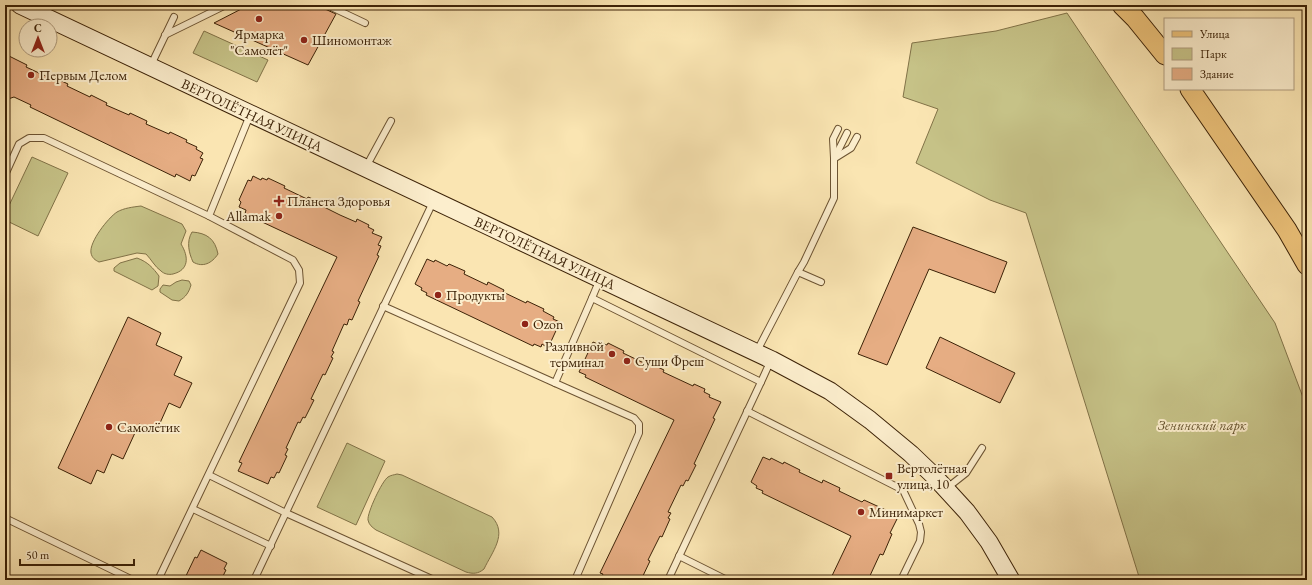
<svg xmlns="http://www.w3.org/2000/svg" width="1312" height="585" viewBox="0 0 1312 585" font-family="'EB Garamond',serif">
	<rect width="100%" height="100%" fill="#fae5b2"/>
	<filter id="stains"><feTurbulence type="fractalNoise" baseFrequency=".005" numOctaves="4"/><feColorMatrix values="0 0 0 0 .2 0 0 0 0 .09 0 0 0 0 .02 0 0 0 .5 -.17"/></filter>
	<radialGradient id="worn" r=".72"><stop offset=".6" stop-color="#630" stop-opacity="0"/><stop offset="1" stop-color="#630" stop-opacity=".3"/></radialGradient>
	<!-- green -->
	<g fill="#c6c287" stroke="#817247">
		<path d="M 1067,13 L 1275,323 L 1307,408 L 1307,580 L 1140,580 L 1026,213 L 990,200 L 916,163 L 938,109 L 903,97 L 912,43 L 996,31 Z"/>
		<path d="M 204,31 L 268,60 L 257,82 L 193,53 Z"/>
		<path d="M 32,157 L 68,173 L 38,236 L 5,220 L 5,214 Z"/>
		<path d="M 141,206 L 182,224 L 186,231 L 181,244 C 189,257 189,270 173,274 C 169,275 164,274 161,271 C 155,267 151,259 146,254 L 137,253 L 99,262 C 95,260 92,258 91,253 C 89,242 108,218 117,212 C 124,208 133,207 141,206 Z"/>
		<path d="M 192,232 C 207,233 215,239 218,254 C 212,263 203,268 193,262 C 189,253 186,242 192,232 Z"/>
		<path d="M 137,258 C 148,262 153,268 159,276 L 158,286 L 152,290 L 114,271 L 114,268 L 120,263 Z"/>
		<path d="M 182,280 L 189,281 L 191,285 C 189,292 186,297 179,301 L 172,300 L 160,292 L 160,289 L 163,285 L 170,286 L 176,282 Z"/>
		<path d="M 347,443 L 385,461 L 356,525 L 317,507 Z"/>
		<path d="M 397,474 L 402,475 L 492,517 C 508,534 492,552 484,569 C 478,574 473,574 466,572 L 376,530 C 372,527 369,525 368,520 C 367,513 382,481 388,477 C 391,475 394,475 397,474 Z"/>
	</g>
	<!-- building -->
	<g fill="#e6ad83" stroke="#3c2207">
		<path d="M 249,5 L 323,5 L 325,9 L 336,14 L 308,65 L 214,23 Z"/>
		<path d="M 5,54 L 27,65 L 26,67 L 50,78 L 51,76 L 68,84 L 67,86 L 90,97 L 91,95 L 107,103 L 106,105 L 129,115 L 130,113 L 147,121 L 146,124 L 169,134 L 170,132 L 187,140 L 186,142 L 197,147 L 196,149 L 203,153 L 200,158 L 203,159 L 195,176 L 192,175 L 190,181 L 176,174 L 175,177 L 30,107 L 31,105 L 14,97 L 5,100 Z"/>
		<path d="M 253,176 L 261,180 L 262,178 L 267,180 L 268,178 L 285,186 L 284,188 L 307,199 L 308,197 L 325,204 L 324,207 L 340,215 L 356,222 L 357,219 L 369,225 L 368,227 L 374,230 L 372,233 L 382,237 L 378,245 L 381,246 L 377,255 L 379,256 L 358,301 L 360,302 L 352,320 L 349,319 L 347,325 L 344,324 L 332,351 L 334,352 L 331,357 L 333,358 L 325,375 L 323,374 L 311,399 L 314,400 L 305,418 L 303,417 L 300,423 L 298,422 L 286,448 L 288,449 L 285,455 L 287,456 L 279,473 L 277,472 L 274,478 L 271,477 L 268,484 L 238,471 L 242,463 L 239,462 L 337,257 L 245,214 L 246,210 L 239,207 L 241,202 L 239,200 L 248,180 L 251,181 Z"/>
		<path d="M 913,227 L 1007,262 L 995,293 L 929,269 L 887,365 L 858,354 Z"/>
		<path d="M 427,259 L 434,262 L 435,260 L 447,266 L 449,264 L 465,271 L 464,274 L 487,285 L 488,282 L 504,290 L 503,292 L 526,303 L 527,301 L 544,309 L 543,311 L 554,317 L 553,319 L 560,322 L 548,348 L 542,344 L 541,347 L 534,344 L 533,346 L 426,295 L 427,293 L 421,290 L 422,288 L 415,284 Z"/>
		<path d="M 128,317 L 161,333 L 156,345 L 182,357 L 174,375 L 192,383 L 180,408 L 169,403 L 156,432 L 139,424 L 123,459 L 112,454 L 104,473 L 97,470 L 91,484 L 58,468 Z"/>
		<path d="M 940,337 L 1015,373 L 1000,403 L 926,368 Z"/>
		<path d="M 593,342 L 600,345 L 601,343 L 607,345 L 608,343 L 624,351 L 623,353 L 646,364 L 647,362 L 664,370 L 663,372 L 693,386 L 694,384 L 705,389 L 704,392 L 710,395 L 709,397 L 721,402 L 713,418 L 715,419 L 694,464 L 696,465 L 688,481 L 686,480 L 683,486 L 681,485 L 668,512 L 671,513 L 668,518 L 670,519 L 662,537 L 660,536 L 648,560 L 650,561 L 641,580 L 600,580 L 603,574 L 600,573 L 674,420 L 585,377 L 586,375 L 579,372 Z"/>
		<path d="M 763,457 L 770,460 L 771,458 L 783,464 L 784,462 L 800,470 L 799,472 L 822,483 L 823,480 L 840,488 L 839,491 L 862,502 L 864,500 L 888,511 L 887,514 L 897,519 L 890,533 L 892,534 L 883,555 L 880,554 L 868,580 L 830,580 L 851,536 L 762,493 L 763,491 L 756,488 L 757,486 L 751,482 Z"/>
		<path d="M 201,550 L 227,563 L 224,569 L 226,570 L 221,580 L 184,580 L 195,557 L 197,558 Z"/>
	</g>
	<g fill="none" stroke-linecap="round" stroke-linejoin="round">
		<defs>
			<g id="lane">
				<path d="M 327,5 L 365,23"/>
				<path d="M 165,35 L 226,5"/>
				<path d="M 151,65 L 174,17"/>
				<path d="M 834,158 L 833,139 L 838,129"/>
				<path d="M 835,158 L 851,148 L 857,137"/>
				<path d="M 366,167 L 391,121"/>
				<path d="M 5,175 L 19,144 L 29,138 L 44,138 L 209,216"/>
				<path d="M 798,272 L 804,262 L 834,198 L 834,159 L 847,133"/>
				<path d="M 592,298 L 600,279"/>
				<path d="M 383,306 L 555,383 L 592,298 L 761,382 L 668,580"/>
				<path d="M 757,351 L 798,272 L 821,282"/>
				<path d="M 761,382 L 771,360"/>
				<path d="M 555,383 L 634,418 L 639,424 L 639,433 L 575,580"/>
				<path d="M 747,411 L 903,490 L 919,524 L 921,532 L 920,541 L 901,580"/>
				<path d="M 209,475 L 286,513 L 434,580"/>
				<path d="M 947,488 L 966,473 L 982,448"/>
				<path d="M 193,509 L 271,546"/>
				<path d="M 5,518 L 133,580"/>
				<path d="M 679,556 L 727,580"/>
				<path d="M 158,580 L 300,283 L 299,270 L 293,260 L 209,216 L 250,115"/>
				<path d="M 254,580 L 433,202"/>
			</g>
			<path id="secondary" d="M 20,5 L 772,360 L 830,391 L 870,420 L 911,454 L 934,476 L 967,512 L 989,542 L 1011,580"/>
			<g id="primary">
				<path d="M 1122,5 L 1135,18 L 1165,55"/>
				<path d="M 1190,89 L 1287,230 L 1307,265"/>
			</g>
		</defs>
		<!-- lane casing -->
		<use href="#lane" stroke="#6c5332" stroke-width="8"/>
		<!-- secondary casing -->
		<use href="#secondary" stroke="#3c2207" stroke-width="19"/>
		<!-- primary casing -->
		<use href="#primary" stroke="#3c2207" stroke-width="21"/>
		<!-- lane -->
		<use href="#lane" stroke="#fceecd" stroke-width="6"/>
		<!-- secondary -->
		<use href="#secondary" stroke="#fceecd" stroke-width="17"/>
		<!-- primary -->
		<use href="#primary" stroke="#edc279" stroke-width="19"/>
	</g>
	<!-- markers -->
	<g fill="#8f2418" stroke="#fceecd" stroke-width="1.5">
		<circle cx="259" cy="19" r="4"/>
		<circle cx="304" cy="40" r="4"/>
		<circle cx="31" cy="75" r="4"/>
		<path d="M277 195h4v4h4v4h-4v4h-4v-4h-4v-4h4z"/>
		<circle cx="279" cy="216" r="4"/>
		<circle cx="438" cy="295" r="4"/>
		<circle cx="525" cy="324" r="4"/>
		<circle cx="612" cy="354" r="4"/>
		<circle cx="627" cy="361" r="4"/>
		<circle cx="109" cy="427" r="4"/>
		<rect x="885" y="472" width="8" height="8" rx="2"/>
		<circle cx="861" cy="512" r="4"/>
	</g>
	<g text-anchor="middle" stroke-width="4" stroke-linejoin="round" paint-order="stroke">
		<!-- poi labels -->
		<g font-size="14" fill="#3c2207" stroke="#fceecd" text-anchor="start">
			<text x="259" y="39" text-anchor="middle">Ярмарка<tspan x="259" dy="16">"Самолёт"</tspan></text>
			<text x="312" y="45">Шиномонтаж</text>
			<text x="39" y="80">Первым Делом</text>
			<text x="287" y="206">Планета Здоровья</text>
			<text x="271" y="221" text-anchor="end">Allamak</text>
			<text x="446" y="300">Продукты</text>
			<text x="533" y="329">Ozon</text>
			<text x="604" y="351" text-anchor="end">Разливной<tspan x="604" dy="16">терминал</tspan></text>
			<text x="635" y="366">Суши Фреш</text>
			<text x="117" y="432">Самолётик</text>
			<text x="897" y="473">Вертолётная<tspan x="897" dy="16">улица, 10</tspan></text>
			<text x="869" y="517">Минимаркет</text>
		</g>
		<!-- street labels -->
		<g font-size="14" fill="#3c2207" stroke="#fceecd">
			<text transform="translate(252 115) rotate(25)" y="5">ВЕРТОЛЁТНАЯ УЛИЦА</text>
			<text transform="translate(545 253) rotate(25)" y="5">ВЕРТОЛЁТНАЯ УЛИЦА</text>
		</g>
		<!-- park labels -->
		<g font-size="14" font-style="italic" fill="#65522d" stroke="#fceecd">
			<text x="1202" y="430">Зенинский парк</text>
		</g>
	</g>
	<!-- margin -->
	<rect width="1312" height="585" fill="none" stroke="#fae5b2" stroke-width="20"/>
	<rect x="6" y="6" width="1300" height="573" fill="none" stroke="#3c2207" stroke-width="2"/>
	<rect x="10" y="10" width="1292" height="565" fill="none" stroke="#3c2207"/>
	<!-- legend -->
	<rect x="1164" y="18" width="130" height="72" fill="#fceecd" stroke="#af9c7e"/>
	<rect x="1172" y="31" width="20" height="6" fill="#edc279" stroke="#af9c7e"/>
	<text x="1200" y="38" font-size="12" fill="#3c2207">Улица</text>
	<rect x="1172" y="48" width="20" height="12" fill="#c6c287" stroke="#af9c7e"/>
	<text x="1200" y="58" font-size="12" fill="#3c2207">Парк</text>
	<rect x="1172" y="68" width="20" height="12" fill="#e6ad83" stroke="#af9c7e"/>
	<text x="1200" y="78" font-size="12" fill="#3c2207">Здание</text>
	<!-- north arrow -->
	<g transform="translate(38 38)"><circle r="19" fill="#fceecd" stroke="#af9c7e"/>
	<path d="M0-3L7 15L0 10L-7 15Z" fill="#8f2418"/>
	<text y="-6" font-size="11" font-weight="bold" text-anchor="middle" fill="#3c2207">С</text>
	</g>
	<!-- scale -->
	<path d="M20 559v6h114v-6" fill="none" stroke="#3c2207" stroke-width="2"/>
	<text x="26" y="559" font-size="12" fill="#3c2207" stroke="#fceecd" stroke-width="3" paint-order="stroke">50 m</text>
	<rect width="100%" height="100%" filter="url(#stains)"/>
	<rect width="100%" height="100%" fill="url(#worn)"/>
</svg>
